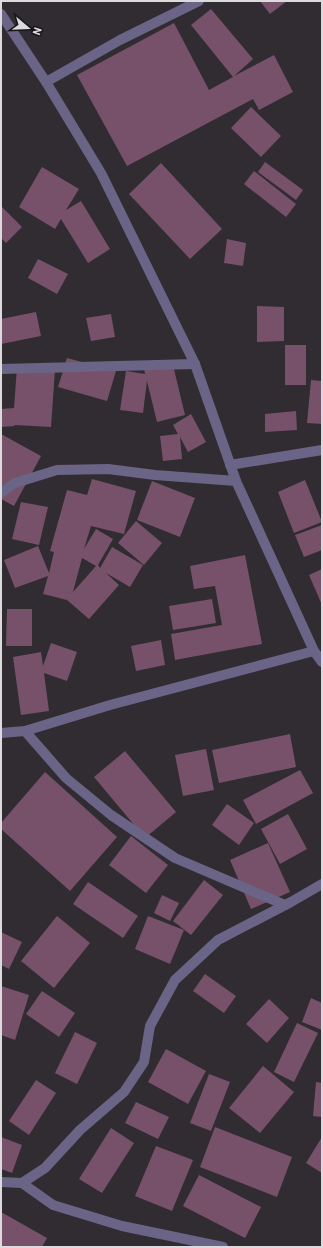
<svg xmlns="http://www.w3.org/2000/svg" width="323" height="1248" viewBox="0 0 323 1248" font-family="Barlow,sans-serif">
	<rect width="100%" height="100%" fill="#302c32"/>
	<!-- building -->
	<g fill="#765169" fill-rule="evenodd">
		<path d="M 260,1 L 287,1 L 270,14 Z"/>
		<path d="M 211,9 L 253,59 L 234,76 L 274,55 L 293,92 L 259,110 L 253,99 L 127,166 L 77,75 L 174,23 L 209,90 L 233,77 L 191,25 Z"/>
		<path d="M 251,107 L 281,136 L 261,157 L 231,128 Z"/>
		<path d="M 265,162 L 303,190 L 296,200 L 258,172 Z"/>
		<path d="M 161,163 L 222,229 L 190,259 L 129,194 Z"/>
		<path d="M 42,167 L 79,189 L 66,210 L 81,201 L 110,249 L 88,263 L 61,219 L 55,229 L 19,207 Z"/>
		<path d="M 254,171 L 296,204 L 286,217 L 244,184 Z"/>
		<path d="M 1,206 L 22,227 L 6,243 L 1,238 Z"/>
		<path d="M 227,239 L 246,243 L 243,266 L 224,263 Z"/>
		<path d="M 38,259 L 68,274 L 57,294 L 28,278 Z"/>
		<path d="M 257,306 L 284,307 L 284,341 L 257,342 Z"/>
		<path d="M 36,312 L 41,336 L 1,344 L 1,319 Z"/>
		<path d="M 111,314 L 115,337 L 91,341 L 86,318 Z"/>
		<rect x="285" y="345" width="21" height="40"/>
		<path d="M 67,358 L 116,371 L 107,401 L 58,387 Z"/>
		<path d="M 172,361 L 185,415 L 157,422 L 147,381 L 143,413 L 120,410 L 126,371 L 145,374 L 144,369 Z"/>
		<path d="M 17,367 L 55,370 L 51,427 L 14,425 L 15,426 L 1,427 L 1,409 L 14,408 Z"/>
		<path d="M 311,380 L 322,381 L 322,424 L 307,423 Z"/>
		<path d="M 296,411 L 297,430 L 265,432 L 265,414 Z"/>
		<path d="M 191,414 L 206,442 L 188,452 L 180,437 L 182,459 L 163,461 L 160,436 L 178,434 L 173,425 Z"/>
		<path d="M 1,434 L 41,456 L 14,506 L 1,499 Z"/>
		<path d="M 92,479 L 136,491 L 124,534 L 91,526 L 84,549 L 96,529 L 113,539 L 98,565 L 100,568 L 112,547 L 143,565 L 130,587 L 106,573 L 119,585 L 89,619 L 67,600 L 43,594 L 48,576 L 15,588 L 4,560 L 38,546 L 49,573 L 54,552 L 50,551 L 67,490 L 87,495 ZM 82,558 L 96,566 L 73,592 Z"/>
		<path d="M 305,480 L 322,522 L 294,533 L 278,492 Z"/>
		<path d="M 152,481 L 195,498 L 180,537 L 137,520 Z"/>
		<path d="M 21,502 L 48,507 L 39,545 L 12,539 Z"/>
		<path d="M 136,521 L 162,543 L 144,565 L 118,543 Z"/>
		<path d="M 322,525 L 322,550 L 304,557 L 295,535 Z"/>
		<path d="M 245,555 L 262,644 L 175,660 L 171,634 L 222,625 L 215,586 L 194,589 L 190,566 Z"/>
		<path d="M 322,569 L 322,605 L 309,575 Z"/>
		<path d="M 212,599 L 216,623 L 173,630 L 169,606 Z"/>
		<path d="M 7,609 L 32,609 L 32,646 L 6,646 Z"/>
		<path d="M 161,640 L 165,665 L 136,671 L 131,646 Z"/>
		<path d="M 51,643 L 77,652 L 67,681 L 44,673 L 49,711 L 21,715 L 13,657 L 41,652 L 43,666 Z"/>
		<path d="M 290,734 L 296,767 L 219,783 L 212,750 Z"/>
		<path d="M 206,749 L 214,790 L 183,796 L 175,755 Z"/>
		<path d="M 125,751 L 176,812 L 145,838 L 94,777 Z"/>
		<path d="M 300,770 L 313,793 L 256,824 L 243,800 Z"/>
		<path d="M 45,772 L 117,837 L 70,891 L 1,829 L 1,823 Z"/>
		<path d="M 227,804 L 254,823 L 239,845 L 212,825 Z"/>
		<path d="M 288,814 L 307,849 L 280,864 L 261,829 Z"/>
		<path d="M 131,836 L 168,865 L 146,893 L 109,865 Z"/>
		<path d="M 268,843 L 290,892 L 251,909 L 230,860 Z"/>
		<path d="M 204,880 L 223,895 L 191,935 L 173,921 Z"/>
		<path d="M 88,882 L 138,916 L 123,938 L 73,904 Z"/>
		<path d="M 162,895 L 179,903 L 170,921 L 154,913 Z"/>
		<path d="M 57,916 L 90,943 L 54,988 L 21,961 Z"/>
		<path d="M 148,916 L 184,930 L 170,964 L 135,949 Z"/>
		<path d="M 1,932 L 22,942 L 9,969 L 1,965 Z"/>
		<path d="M 205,974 L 236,996 L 224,1013 L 193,991 Z"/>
		<path d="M 1,986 L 29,995 L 15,1040 L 1,1035 Z"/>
		<path d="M 42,991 L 75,1013 L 59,1037 L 26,1014 Z"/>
		<path d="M 311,998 L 322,1003 L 322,1030 L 302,1022 Z"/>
		<path d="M 269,999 L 289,1018 L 267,1043 L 246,1024 Z"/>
		<path d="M 297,1023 L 318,1033 L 294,1082 L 274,1072 Z"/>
		<path d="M 75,1032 L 97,1043 L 77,1084 L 55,1073 Z"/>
		<path d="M 166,1049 L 206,1071 L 188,1104 L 148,1082 Z"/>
		<path d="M 263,1066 L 294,1092 L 260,1133 L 229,1108 Z"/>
		<path d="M 209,1074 L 230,1082 L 211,1131 L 190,1123 Z"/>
		<path d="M 36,1080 L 56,1093 L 29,1135 L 9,1121 Z"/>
		<path d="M 316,1082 L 322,1083 L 322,1117 L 313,1116 Z"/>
		<path d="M 136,1102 L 169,1117 L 158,1139 L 125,1123 Z"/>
		<path d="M 215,1127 L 292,1157 L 277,1197 L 200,1167 Z"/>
		<path d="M 111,1128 L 134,1143 L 102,1193 L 79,1179 Z"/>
		<path d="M 1,1137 L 22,1145 L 12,1173 L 1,1169 Z"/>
		<path d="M 322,1137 L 322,1173 L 306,1163 Z"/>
		<path d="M 156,1146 L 193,1160 L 172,1211 L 135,1196 Z"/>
		<path d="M 199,1175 L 261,1207 L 245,1238 L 183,1206 Z"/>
		<path d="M 1,1212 L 47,1238 L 42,1247 L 1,1247 Z"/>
	</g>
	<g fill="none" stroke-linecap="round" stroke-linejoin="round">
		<!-- minor -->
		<g stroke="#6a6486" stroke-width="10">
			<path d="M 1,14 L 46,82 L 101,173 L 195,364 L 236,481 L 314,651 L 322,662"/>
			<path d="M 46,82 L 120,40 L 199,1"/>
			<path d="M 1,369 L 195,364"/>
			<path d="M 230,465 L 322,450"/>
			<path d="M 1,493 L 15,483 L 57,470 L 108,469 L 155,475 L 236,481"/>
			<path d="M 25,731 L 66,778 L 111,815 L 175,858 L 285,905"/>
			<path d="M 1,733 L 25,731 L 110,705 L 314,651"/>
			<path d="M 1,1182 L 22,1183 L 53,1205 L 122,1226 L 223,1247"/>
			<path d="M 22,1183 L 45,1168 L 80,1130 L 124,1092 L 144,1062 L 150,1026 L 175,980 L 218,940 L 291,902 L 322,884"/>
		</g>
	</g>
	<!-- border -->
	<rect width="323" height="1248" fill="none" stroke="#dddade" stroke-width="4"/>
	<!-- north arrow -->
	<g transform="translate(28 28) rotate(109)" stroke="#171518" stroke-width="3" paint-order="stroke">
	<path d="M0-3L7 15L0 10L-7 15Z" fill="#dddade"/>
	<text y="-6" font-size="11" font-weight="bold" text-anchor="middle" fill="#dddade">N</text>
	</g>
</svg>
